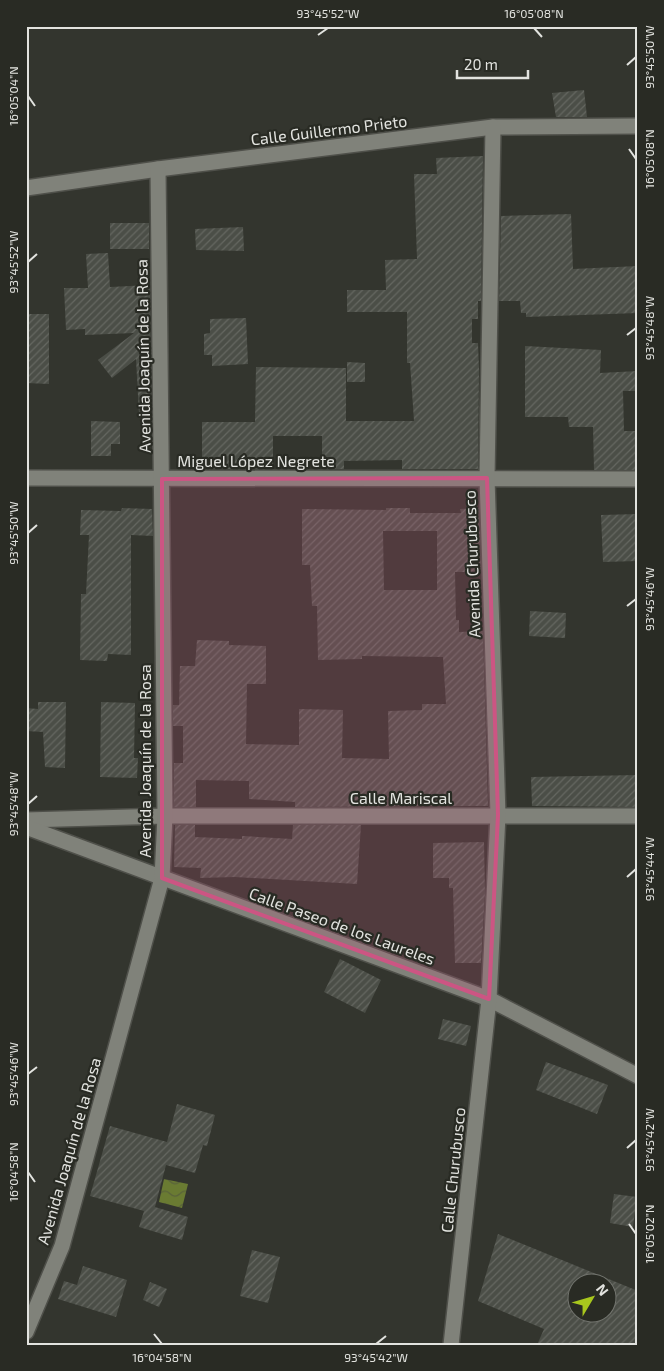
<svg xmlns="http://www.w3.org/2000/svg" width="664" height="1371" viewBox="0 0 664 1371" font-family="'Exo 2',sans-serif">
	<defs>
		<pattern id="water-waves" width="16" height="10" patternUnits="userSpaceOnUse" patternTransform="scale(1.25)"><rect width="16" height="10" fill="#6a7b32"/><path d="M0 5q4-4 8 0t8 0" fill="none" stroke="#59623a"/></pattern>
		<pattern id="building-hatch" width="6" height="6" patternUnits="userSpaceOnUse" patternTransform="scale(1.25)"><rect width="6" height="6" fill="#4b4e47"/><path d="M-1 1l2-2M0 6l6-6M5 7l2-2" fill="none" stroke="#656761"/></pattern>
	</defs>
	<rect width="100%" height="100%" fill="#33352e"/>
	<!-- water -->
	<path fill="url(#water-waves)" d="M 164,1179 L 188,1184 L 182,1208 L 159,1202 Z"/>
	<!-- building -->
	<g fill="url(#building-hatch)" fill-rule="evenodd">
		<path d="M 584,90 L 587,117 L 556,117 L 552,93 Z"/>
		<path d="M 483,156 L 481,301 L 478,301 L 478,319 L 472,319 L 472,343 L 478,343 L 479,369 L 478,469 L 402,469 L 402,460 L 344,461 L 344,469 L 322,469 L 322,436 L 273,436 L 273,469 L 202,469 L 202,422 L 255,422 L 256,367 L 346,368 L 346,421 L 414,421 L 410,363 L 407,363 L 407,312 L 347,312 L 347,290 L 386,290 L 385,260 L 417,259 L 414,174 L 437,174 L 436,158 Z"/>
		<path d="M 571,214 L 573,269 L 638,266 L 638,313 L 526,317 L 526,313 L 521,313 L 520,301 L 499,301 L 501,216 Z"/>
		<rect x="110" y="223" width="39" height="26"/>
		<path d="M 243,227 L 244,251 L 196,250 L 195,229 Z"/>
		<path d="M 108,253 L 110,287 L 150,285 L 151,413 L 139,414 L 136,359 L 112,378 L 98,360 L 134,333 L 85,335 L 85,329 L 66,330 L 64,288 L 88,288 L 86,254 Z"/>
		<path d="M 26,314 L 49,314 L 49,384 L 26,383 Z"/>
		<path d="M 246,318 L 248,364 L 212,366 L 212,355 L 204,355 L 204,334 L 210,333 L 210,319 Z"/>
		<path d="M 525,346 L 601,350 L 600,373 L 638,371 L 638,391 L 623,391 L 624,431 L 638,431 L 638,470 L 594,470 L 593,427 L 569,427 L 568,417 L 525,417 Z"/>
		<path d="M 347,362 L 365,363 L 365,382 L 347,382 Z"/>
		<path d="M 91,421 L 120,422 L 120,444 L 111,444 L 111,456 L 91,456 Z"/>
		<path d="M 122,508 L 152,509 L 153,536 L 131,535 L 131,655 L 108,654 L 107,661 L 80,660 L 81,594 L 86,594 L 89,535 L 80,535 L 81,510 L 121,511 Z"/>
		<path d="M 386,508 L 410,508 L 410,513 L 461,513 L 460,509 L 479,508 L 481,572 L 455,572 L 456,620 L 459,620 L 459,632 L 483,631 L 488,806 L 295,807 L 295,802 L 249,799 L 249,781 L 196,780 L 196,807 L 174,807 L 174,763 L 183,763 L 183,726 L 173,726 L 173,705 L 179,705 L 180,666 L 195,666 L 197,640 L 229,641 L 229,645 L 266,646 L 266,684 L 247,684 L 246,744 L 299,745 L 299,709 L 343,710 L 342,758 L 389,759 L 388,711 L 422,710 L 422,704 L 446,704 L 443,657 L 362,656 L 362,659 L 318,660 L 317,606 L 312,606 L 310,565 L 302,565 L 302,509 L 386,510 ZM 383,531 L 437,531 L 437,590 L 384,590 Z"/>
		<path d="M 638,514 L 638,561 L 603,562 L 601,515 Z"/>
		<path d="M 530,611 L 566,613 L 565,638 L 529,636 Z"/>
		<path d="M 38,702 L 66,702 L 65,768 L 45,767 L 43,732 L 26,731 L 26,708 L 38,709 Z"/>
		<path d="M 101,702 L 135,703 L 134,758 L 138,758 L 137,778 L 100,777 Z"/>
		<path d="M 638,775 L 638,807 L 532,806 L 531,777 Z"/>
		<path d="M 175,825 L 195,825 L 195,837 L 242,839 L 242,836 L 292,839 L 293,825 L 361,825 L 357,884 L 235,877 L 200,878 L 201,868 L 174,867 Z"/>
		<path d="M 484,842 L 485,893 L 481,963 L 455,963 L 453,888 L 449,888 L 449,878 L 433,878 L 433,843 Z"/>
		<path d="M 340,959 L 381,980 L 365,1013 L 324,992 Z"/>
		<path d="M 443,1019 L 471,1026 L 466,1046 L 438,1039 Z"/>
		<path d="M 546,1062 L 608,1085 L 597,1114 L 536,1090 Z"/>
		<path d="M 177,1104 L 215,1115 L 207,1146 L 203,1145 L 195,1173 L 166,1165 L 155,1207 L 188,1217 L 182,1240 L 139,1227 L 144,1211 L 90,1196 L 110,1126 L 167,1142 Z"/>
		<path d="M 614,1194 L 637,1197 L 633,1227 L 610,1223 Z"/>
		<path d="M 498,1234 L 638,1291 L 638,1345 L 537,1345 L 544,1329 L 478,1301 ZM 576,1284 L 606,1284 L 606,1314 L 576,1314 Z"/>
		<path d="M 252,1250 L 280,1257 L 268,1303 L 240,1296 Z"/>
		<path d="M 83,1266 L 127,1280 L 116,1317 L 58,1299 L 64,1281 L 77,1285 Z"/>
		<path d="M 150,1282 L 167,1289 L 159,1307 L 143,1300 Z"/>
	</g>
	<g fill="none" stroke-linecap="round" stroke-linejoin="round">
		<defs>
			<g id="minor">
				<path d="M 26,188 L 158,169 L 493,127 L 638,126"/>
				<path d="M 26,478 L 638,479"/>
				<path d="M 26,820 L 165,816 L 638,816"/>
				<path d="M 26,827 L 489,999 L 638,1076"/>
				<path d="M 26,1332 L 62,1246 L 162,878 L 165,816 L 158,169"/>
				<path d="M 451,1345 L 489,999 L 498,815 L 487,478 L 493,127"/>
			</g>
		</defs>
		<!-- minor casing -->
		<use href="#minor" stroke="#4f504a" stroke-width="18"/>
		<!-- minor -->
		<use href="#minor" stroke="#80827a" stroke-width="15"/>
	</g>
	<!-- marked area -->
	<path fill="#cc5583" fill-opacity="0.2" stroke="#cc5583" stroke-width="4" stroke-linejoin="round" d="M 487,478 L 498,815 L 489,999 L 162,878 L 162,479 Z"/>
	<!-- ticks -->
	<path fill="none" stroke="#e2e3df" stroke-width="2" d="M 534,28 L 542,37M 318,35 L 328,28M 627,65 L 636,57M 28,96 L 35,106M 629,149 L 636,159M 28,262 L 37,254M 627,335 L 636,328M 28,533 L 37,525M 627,606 L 636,599M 28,804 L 37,796M 627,877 L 636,869M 28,1074 L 37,1067M 627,1148 L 636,1140M 28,1172 L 35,1182M 629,1224 L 636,1234M 154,1334 L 162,1344M 376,1344 L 386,1336"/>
	<g text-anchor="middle" stroke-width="4.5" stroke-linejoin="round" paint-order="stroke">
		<!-- street labels -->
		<g font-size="16" fill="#e2e3df" stroke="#292b24">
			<text transform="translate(329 130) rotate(-7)" y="6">Calle Guillermo Prieto</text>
			<text transform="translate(143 356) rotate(-91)" y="6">Avenida Joaquín de la Rosa</text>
			<text x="256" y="467">Miguel López Negrete</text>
			<text transform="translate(472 564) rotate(-92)" y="6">Avenida Churubusco</text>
			<text transform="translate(145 761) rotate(-90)" y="6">Avenida Joaquín de la Rosa</text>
			<text x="401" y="804">Calle Mariscal</text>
			<text transform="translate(342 926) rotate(20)" y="6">Calle Paseo de los Laureles</text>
			<text transform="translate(69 1151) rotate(-74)" y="6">Avenida Joaquín de la Rosa</text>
			<text transform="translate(453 1170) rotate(-84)" y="6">Calle Churubusco</text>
		</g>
	</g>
	<!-- border -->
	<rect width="664" height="1371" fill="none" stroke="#292b24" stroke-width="55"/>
	<!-- north arrow -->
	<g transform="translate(592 1298) rotate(52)"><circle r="24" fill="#292b24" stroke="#73756f"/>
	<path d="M0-4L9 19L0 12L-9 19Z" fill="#a8c71d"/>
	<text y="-8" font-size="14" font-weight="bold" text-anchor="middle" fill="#e2e3df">N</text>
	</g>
	<!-- scale -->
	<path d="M457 70v8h71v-8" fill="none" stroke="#e2e3df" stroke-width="2.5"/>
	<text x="464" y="70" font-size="15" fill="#e2e3df" stroke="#292b24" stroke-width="4" paint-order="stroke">20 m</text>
	<rect x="28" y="28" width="608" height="1316" fill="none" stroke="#e2e3df" stroke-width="2"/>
	<g font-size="12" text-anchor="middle" fill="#e2e3df">
		<text x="328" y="18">93°45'52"W</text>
		<text x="534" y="18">16°05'08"N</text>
		<text transform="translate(650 57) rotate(-90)" y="4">93°45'50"W</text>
		<text transform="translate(14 96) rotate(-90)" y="4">16°05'04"N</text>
		<text transform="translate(650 159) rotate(-90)" y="4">16°05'08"N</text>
		<text transform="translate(14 262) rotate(-90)" y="4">93°45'52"W</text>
		<text transform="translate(650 328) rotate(-90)" y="4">93°45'48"W</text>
		<text transform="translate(14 533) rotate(-90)" y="4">93°45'50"W</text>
		<text transform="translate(650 599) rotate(-90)" y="4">93°45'46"W</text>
		<text transform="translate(14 804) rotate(-90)" y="4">93°45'48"W</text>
		<text transform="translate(650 869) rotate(-90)" y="4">93°45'44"W</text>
		<text transform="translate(14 1074) rotate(-90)" y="4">93°45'46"W</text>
		<text transform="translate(650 1140) rotate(-90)" y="4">93°45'42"W</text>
		<text transform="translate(14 1172) rotate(-90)" y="4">16°04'58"N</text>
		<text transform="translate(650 1234) rotate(-90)" y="4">16°05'02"N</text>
		<text x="162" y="1362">16°04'58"N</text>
		<text x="376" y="1362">93°45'42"W</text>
	</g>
</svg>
